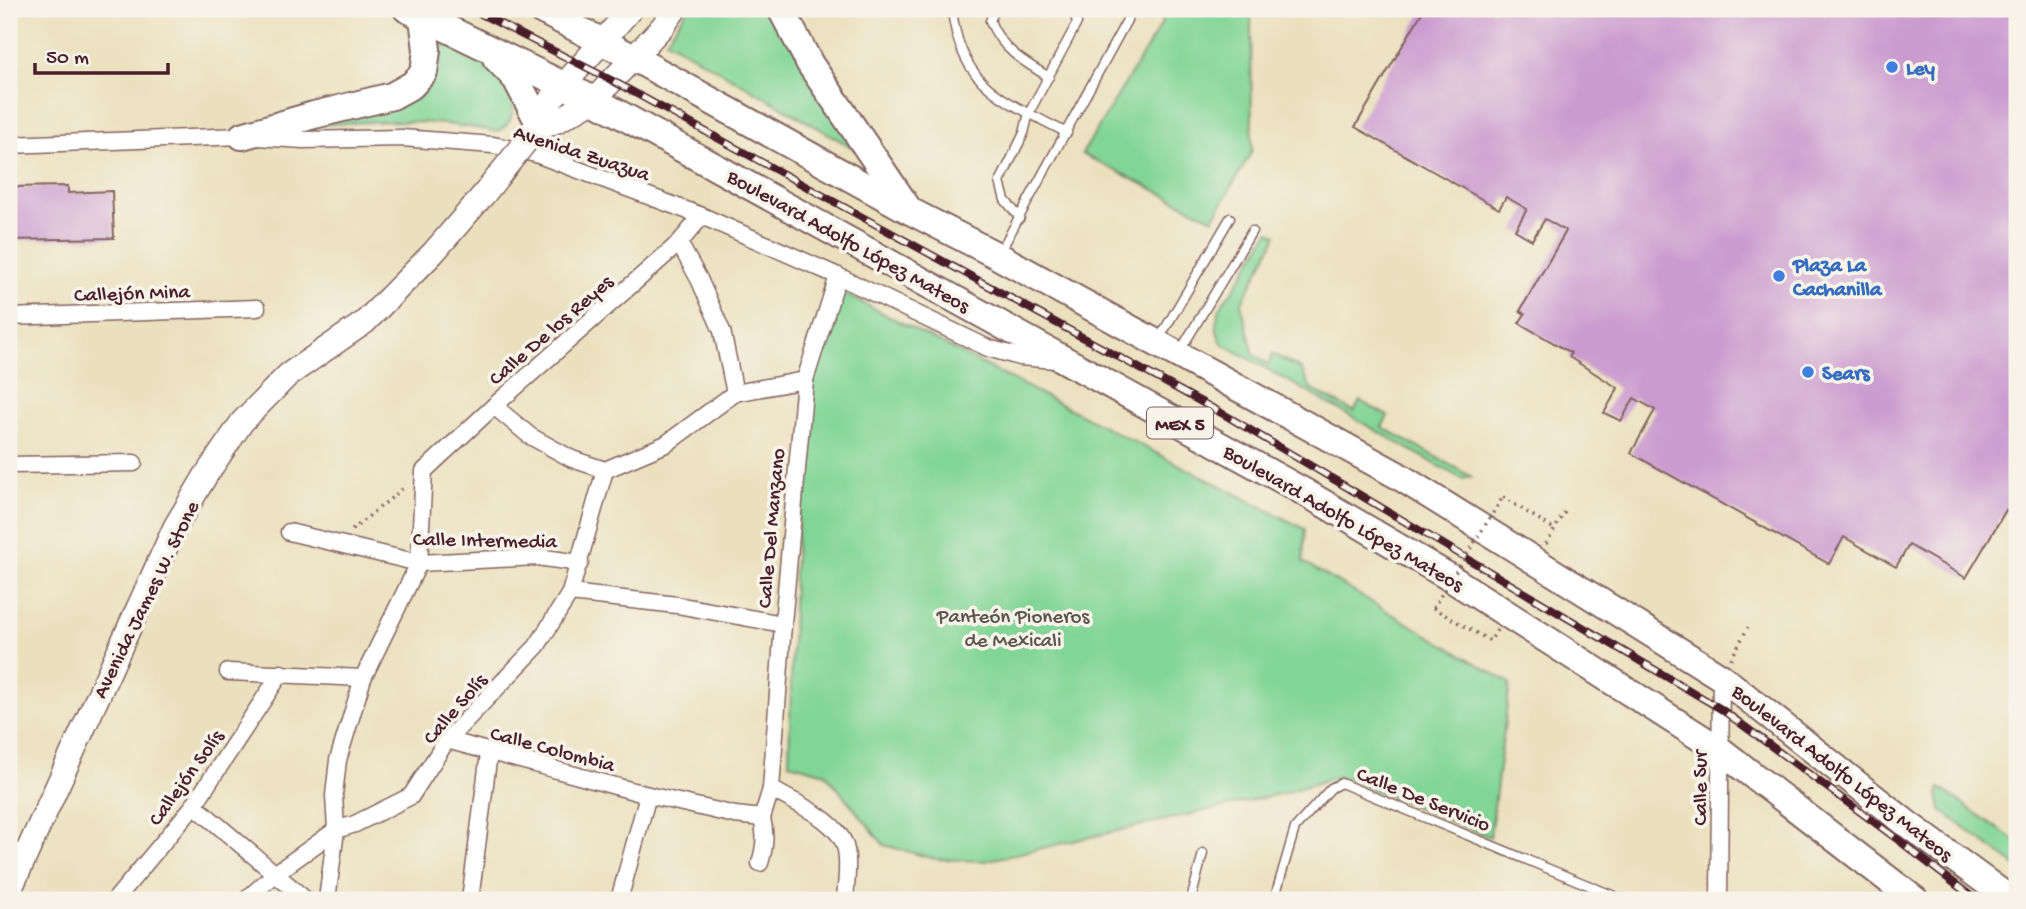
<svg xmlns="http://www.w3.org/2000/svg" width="2026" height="909" viewBox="0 0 2026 909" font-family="'Gochi Hand',sans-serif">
	<rect width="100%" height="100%" fill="#f7f3e8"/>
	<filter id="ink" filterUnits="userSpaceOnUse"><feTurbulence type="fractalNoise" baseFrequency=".0143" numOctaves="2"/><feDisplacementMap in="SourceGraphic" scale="14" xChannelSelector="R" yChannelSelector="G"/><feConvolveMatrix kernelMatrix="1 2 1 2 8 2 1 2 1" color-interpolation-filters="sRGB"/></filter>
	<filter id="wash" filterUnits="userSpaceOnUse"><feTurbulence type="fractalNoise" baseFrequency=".00686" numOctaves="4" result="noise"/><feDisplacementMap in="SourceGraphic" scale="28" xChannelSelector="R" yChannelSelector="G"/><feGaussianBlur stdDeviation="1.57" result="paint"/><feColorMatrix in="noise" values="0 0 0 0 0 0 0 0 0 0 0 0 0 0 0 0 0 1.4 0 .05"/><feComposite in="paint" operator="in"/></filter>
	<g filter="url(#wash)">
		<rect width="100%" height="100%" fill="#ebe0be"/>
		<!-- green -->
		<g fill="#82d596" stroke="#667a60" stroke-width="2">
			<path d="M 688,9 L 772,9 L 858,151 L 666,40 Z"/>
			<path d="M 1162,9 L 1251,9 L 1252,151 L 1213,219 L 1082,154 L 1162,23 Z"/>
			<path d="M 435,41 C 462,53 521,73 513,111 C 511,121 506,128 497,132 C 428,117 367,120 298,128 L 385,108 Z"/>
			<path d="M 1269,231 L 1277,235 L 1241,304 L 1254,355 L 1269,364 L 1273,354 L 1301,369 L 1311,389 L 1354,412 L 1360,401 L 1388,416 L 1382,427 L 1472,477 L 1462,479 L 1223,344 C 1210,326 1218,305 1232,292 Z"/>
			<path d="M 847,295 L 1305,529 L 1303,562 L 1510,683 L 1490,837 L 1344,778 L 1336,777 L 1284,793 L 985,861 L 935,859 L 884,845 L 825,773 L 789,763 L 794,571 L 810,382 L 837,296 Z"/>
			<path d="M 1940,788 L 2017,842 L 2017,867 L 1941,810 L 1938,794 Z"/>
		</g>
		<g id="blocks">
			<!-- building -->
			<g fill="#ca9bcf">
				<path d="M 1424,9 L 1448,9 L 1457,14 L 1460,9 L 2017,9 L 2017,517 L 2006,510 L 1966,578 L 1909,545 L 1896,567 L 1844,537 L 1829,564 L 1631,453 L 1655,410 L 1634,398 L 1621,421 L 1604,413 L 1618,388 L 1569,357 L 1571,353 L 1519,323 L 1525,314 L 1520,311 L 1566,231 L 1545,219 L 1532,240 L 1515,230 L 1527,209 L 1506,197 L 1499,209 L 1355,127 Z"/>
				<path d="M 68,186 L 68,193 L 112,191 L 114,238 L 9,240 L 9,187 Z"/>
			</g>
		</g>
	</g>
	<g filter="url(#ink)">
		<use href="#blocks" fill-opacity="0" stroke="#82635e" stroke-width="2"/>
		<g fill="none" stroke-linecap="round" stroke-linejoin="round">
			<defs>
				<g id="service">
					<path d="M 952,9 C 960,88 1005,100 1067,133"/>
					<path d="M 995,9 L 990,21 C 1001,49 1024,62 1049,77"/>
					<path d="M 1020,218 L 1005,200 L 1000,182 L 1024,133 L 1029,113 L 1077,23 L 1073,9"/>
					<path d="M 999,254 L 1127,20 L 1130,9"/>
					<path d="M 1159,339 L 1230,218"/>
					<path d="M 1180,351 L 1252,231"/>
					<path d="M 1191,900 L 1203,853"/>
					<path d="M 1274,900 L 1295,828 L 1331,788 L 1341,783 L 1624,900"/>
				</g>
				<g id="minor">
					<path d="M 9,145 L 242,136 L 303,140 L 402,138 L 493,145 L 536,154 L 702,216 L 838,276 L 988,348 L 1020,357 L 1055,360"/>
					<path d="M 679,243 L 699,279 L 722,331 L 735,393"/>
					<path d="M 9,317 L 257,308"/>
					<path d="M 494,406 L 530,436 L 572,459 L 605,470 L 666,444 L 735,393 L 805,380"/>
					<path d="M 9,465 L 134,463"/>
					<path d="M 289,532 L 419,563 L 537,557 L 580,563"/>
					<path d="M 570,593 L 677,605 L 783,624"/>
					<path d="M 228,672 L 363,678"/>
					<path d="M 447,740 L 648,795 L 735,815 L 762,818"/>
					<path d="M 771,789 C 795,803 841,821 846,850 C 849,866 846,884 845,900"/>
					<path d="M 194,805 L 306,900"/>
					<path d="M 762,818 L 771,789 L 783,624 L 805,380 L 838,276"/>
					<path d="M 760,863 C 765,847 766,835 762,818"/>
					<path d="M 115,900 L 194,805 L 281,673"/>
					<path d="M 246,900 L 276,873 L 336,830 L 355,824 L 411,796 L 447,740 L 537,646 L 570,593 L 605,470"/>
					<path d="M 327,900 L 336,830 L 334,795 L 338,760 L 363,678 L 419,563 L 424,471 L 494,406 L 679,243 L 702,216"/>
					<path d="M 470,900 L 489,753"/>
					<path d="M 619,900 L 648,795"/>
					<path d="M 1719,900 L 1721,677"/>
				</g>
				<g id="secondary">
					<path d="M 534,131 L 559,120 L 594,100 L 663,26 L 675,9"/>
					<path d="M 531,134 L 547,104 L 631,9"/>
					<path d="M 9,892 L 175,527 L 206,475 L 242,422 L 288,375 L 365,322 L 433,253 L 485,193"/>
				</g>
				<g id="primary">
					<path d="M 407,9 L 594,100 L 1306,493 L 1449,577 L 1720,750 L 1915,900"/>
					<path d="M 539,9 L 634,58 L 910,211 L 998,256 L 1397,475 L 1721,677 L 1906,823 L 2011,900"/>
					<path d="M 781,9 L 810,64 L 907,207"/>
					<path d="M 496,58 L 516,79 L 538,121"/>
					<path d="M 242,136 L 314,115 L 392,96 L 412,85 L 424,72 L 427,50 L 423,18"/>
				</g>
			</defs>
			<!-- service casing -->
			<use href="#service" stroke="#82635e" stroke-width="11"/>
			<!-- minor casing -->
			<use href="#minor" stroke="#82635e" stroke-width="19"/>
			<!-- secondary casing -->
			<use href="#secondary" stroke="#82635e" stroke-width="26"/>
			<!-- primary casing -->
			<use href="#primary" stroke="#82635e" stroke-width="30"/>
			<!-- path -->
			<g stroke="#82635e" stroke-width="3.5" stroke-dasharray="2 5" stroke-linecap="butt">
				<path d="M 1503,497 L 1554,529"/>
				<path d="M 352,530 L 406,486"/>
				<path d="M 1546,544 L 1566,510"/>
				<path d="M 1433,608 L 1490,641 L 1497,630"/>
				<path d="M 1731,659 L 1748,627"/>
			</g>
			<!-- service -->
			<use href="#service" stroke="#fff" stroke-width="8"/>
			<!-- minor -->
			<use href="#minor" stroke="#fff" stroke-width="16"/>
			<!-- secondary -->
			<use href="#secondary" stroke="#fff" stroke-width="23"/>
			<!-- primary -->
			<use href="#primary" stroke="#fff" stroke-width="26"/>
			<defs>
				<path id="rail" d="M 471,9 L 613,81 L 1225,415 L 1721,709 L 1897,839 L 1976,900"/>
			</defs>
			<!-- rail casing -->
			<use href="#rail" stroke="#4a1f2b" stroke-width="8"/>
			<!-- rail -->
			<use href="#rail" stroke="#f7f3e8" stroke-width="5" stroke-dasharray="16" stroke-linecap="butt"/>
			<defs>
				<path id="secondary-bridge" d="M 485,193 L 531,135"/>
			</defs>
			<!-- secondary-bridge casing -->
			<use href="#secondary-bridge" stroke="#82635e" stroke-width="26" stroke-linecap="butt"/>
			<!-- path-bridge -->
			<path stroke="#82635e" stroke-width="3.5" stroke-dasharray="2 5" stroke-linecap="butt" d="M 1433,608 L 1503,497"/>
			<!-- secondary-bridge -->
			<use href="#secondary-bridge" stroke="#fff" stroke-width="23"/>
		</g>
	</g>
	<!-- markers -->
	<g fill="#3f7fe0" stroke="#f7f3e8" stroke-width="2.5">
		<circle cx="1892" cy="67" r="7"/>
		<circle cx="1779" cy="276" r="7"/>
		<circle cx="1808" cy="372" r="7"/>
	</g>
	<g text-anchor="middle" stroke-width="7" stroke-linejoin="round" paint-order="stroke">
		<!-- shield labels -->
		<rect fill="#f7f3e8" stroke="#7e5f64" stroke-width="2" x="1147" y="407.5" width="66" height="31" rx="5"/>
		<g font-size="19" font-weight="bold" fill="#4a1f2b">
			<text x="1180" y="430">MEX 5</text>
		</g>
		<!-- shop labels -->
		<g font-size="21" font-weight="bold" fill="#366cbe" stroke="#f7f3e8" text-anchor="start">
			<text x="1906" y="74">Ley</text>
			<text x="1793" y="271">Plaza La<tspan x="1793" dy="24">Cachanilla</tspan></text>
			<text x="1822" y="379">Sears</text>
		</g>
		<!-- street labels -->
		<g font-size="21" fill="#4a1f2b" stroke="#f7f3e8">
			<text transform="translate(582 152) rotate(18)" y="7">Avenida Zuazua</text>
			<text transform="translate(849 240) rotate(29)" y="7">Boulevard Adolfo López Mateos</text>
			<text transform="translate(132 292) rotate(-2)" y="7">Callejón Mina</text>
			<text transform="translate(550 329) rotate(-41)" y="7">Calle De los Reyes</text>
			<text transform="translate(1344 517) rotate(30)" y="7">Boulevard Adolfo López Mateos</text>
			<text transform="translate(770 528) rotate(-85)" y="7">Calle Del Manzano</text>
			<text transform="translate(485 539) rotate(1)" y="7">Calle Intermedia</text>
			<text transform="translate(145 599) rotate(-64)" y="7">Avenida James W. Stone</text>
			<text transform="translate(454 708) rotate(-49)" y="7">Calle Solís</text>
			<text transform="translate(553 748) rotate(15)" y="7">Calle Colombia</text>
			<text transform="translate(1843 772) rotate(38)" y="7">Boulevard Adolfo López Mateos</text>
			<text transform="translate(185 777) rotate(-54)" y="7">Callejón Solís</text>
			<text transform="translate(1699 788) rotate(-90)" y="7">Calle Sur</text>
			<text transform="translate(1424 798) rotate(22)" y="7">Calle De Servicio</text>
		</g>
		<!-- park labels -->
		<g font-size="21" fill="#5b564b" stroke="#f7f3e8">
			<text x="1013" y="622">Panteón Pioneros<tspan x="1013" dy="24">de Mexicali</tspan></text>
		</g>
	</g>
	<!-- margin -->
	<rect width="2026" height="909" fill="none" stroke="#f7f3e8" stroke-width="35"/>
	<!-- scale -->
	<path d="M35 63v10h133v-10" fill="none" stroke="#4a1f2b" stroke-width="3.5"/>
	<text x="46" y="63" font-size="21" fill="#4a1f2b" stroke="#f7f3e8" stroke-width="5" paint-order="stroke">50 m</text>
</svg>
